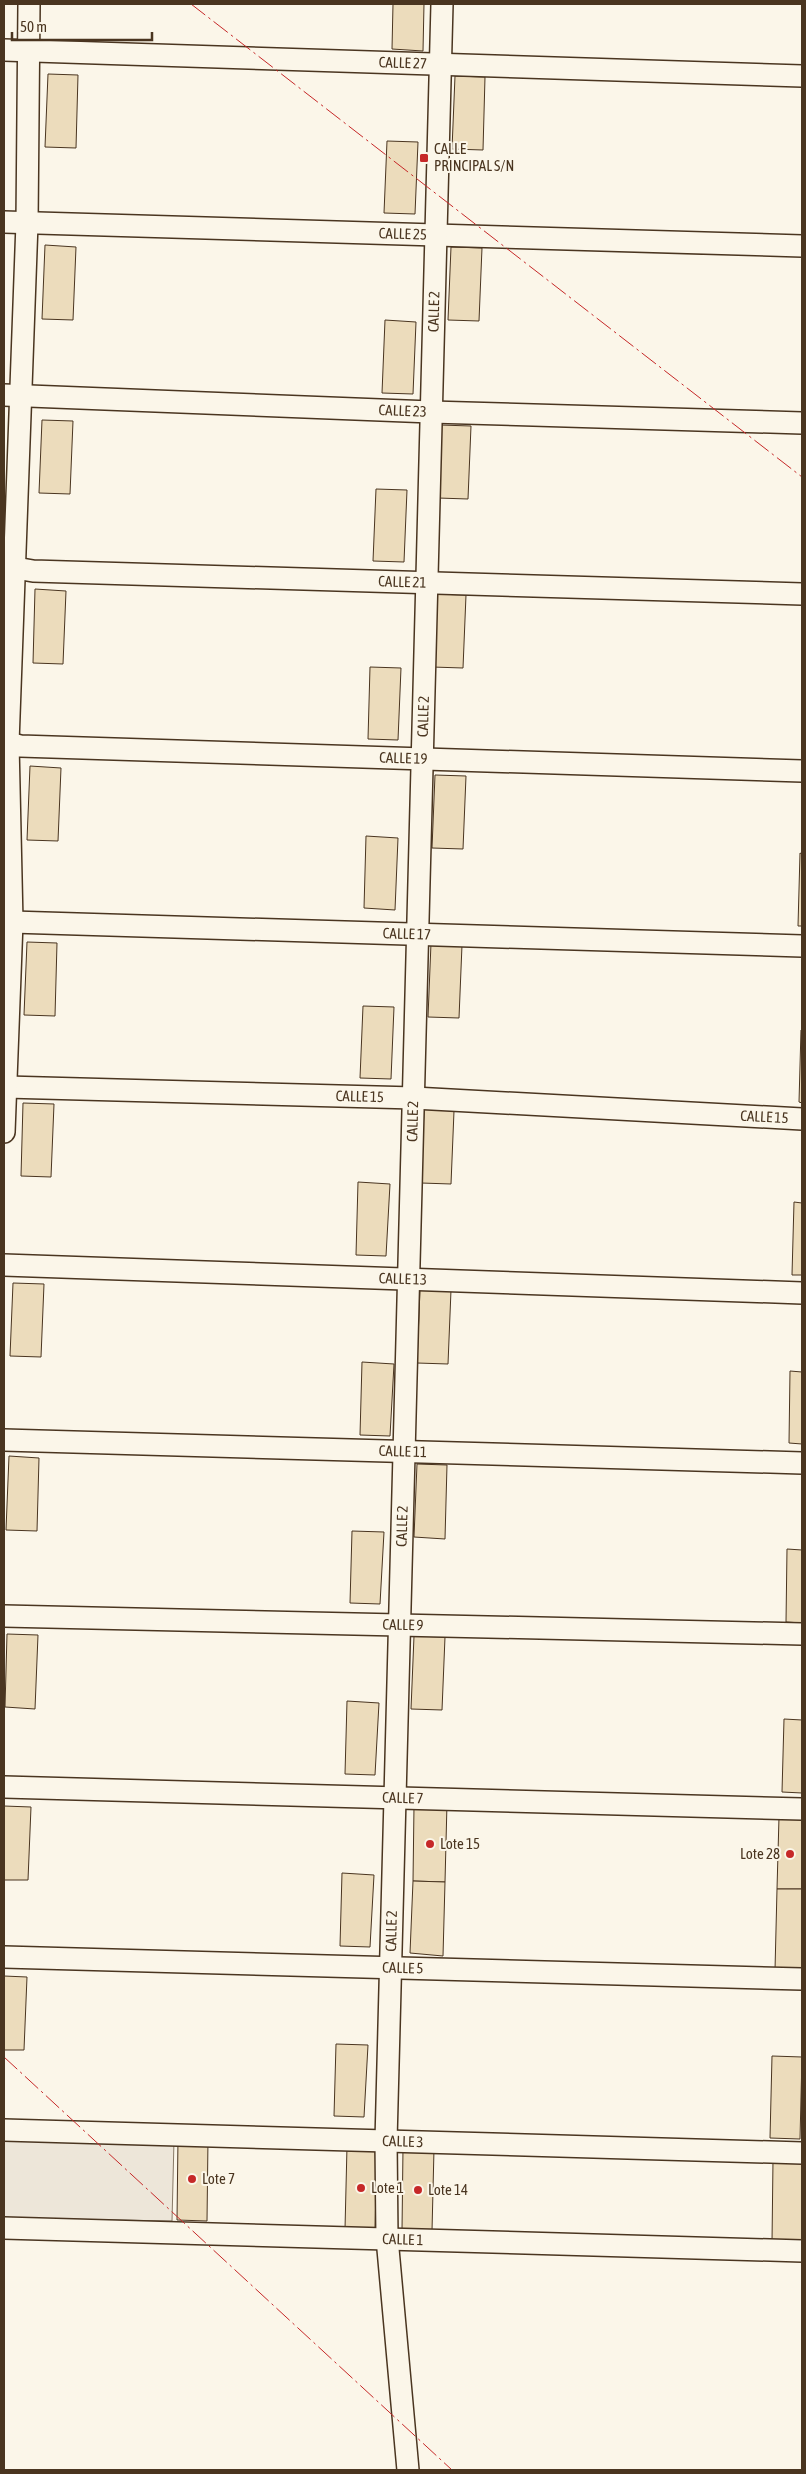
<svg xmlns="http://www.w3.org/2000/svg" width="806" height="2474" viewBox="0 0 806 2474" font-family="'Asap Condensed',sans-serif">
	<rect width="100%" height="100%" fill="#fbf6e9"/>
	<!-- green -->
	<path fill="#ede6d9" stroke="#887966" d="M 4,2136 L 174,2140 L 172,2221 L 4,2218 Z"/>
	<!-- building -->
	<g fill="#ecdcbc" stroke="#4a3520">
		<path d="M 393,4 L 424,4 L 423,51 L 392,49 Z"/>
		<path d="M 48,74 L 78,75 L 76,148 L 45,147 Z"/>
		<path d="M 455,76 L 485,77 L 483,150 L 452,149 Z"/>
		<path d="M 387,141 L 418,142 L 415,214 L 384,213 Z"/>
		<path d="M 45,245 L 76,247 L 73,320 L 42,319 Z"/>
		<path d="M 451,247 L 482,248 L 479,321 L 448,320 Z"/>
		<path d="M 385,320 L 416,322 L 413,394 L 382,393 Z"/>
		<path d="M 42,420 L 73,421 L 70,494 L 39,493 Z"/>
		<path d="M 440,425 L 471,426 L 468,499 L 438,498 Z"/>
		<path d="M 376,489 L 407,490 L 404,562 L 373,561 Z"/>
		<path d="M 35,589 L 66,591 L 63,664 L 33,663 Z"/>
		<path d="M 435,594 L 466,595 L 463,668 L 432,667 Z"/>
		<path d="M 370,667 L 401,668 L 398,740 L 368,739 Z"/>
		<path d="M 30,766 L 61,768 L 58,841 L 27,840 Z"/>
		<path d="M 435,775 L 466,776 L 463,849 L 432,848 Z"/>
		<path d="M 366,836 L 398,838 L 395,910 L 364,908 Z"/>
		<path d="M 800,853 L 802,854 L 802,926 L 798,926 Z"/>
		<path d="M 27,942 L 57,943 L 55,1016 L 24,1015 Z"/>
		<path d="M 431,943 L 462,945 L 459,1018 L 428,1017 Z"/>
		<path d="M 363,1006 L 394,1007 L 391,1079 L 360,1078 Z"/>
		<path d="M 801,1030 L 802,1030 L 802,1103 L 799,1102 Z"/>
		<path d="M 23,1103 L 54,1104 L 51,1177 L 21,1176 Z"/>
		<path d="M 424,1109 L 454,1111 L 451,1184 L 421,1183 Z"/>
		<path d="M 358,1182 L 390,1184 L 386,1256 L 356,1255 Z"/>
		<path d="M 794,1202 L 802,1203 L 802,1275 L 792,1275 Z"/>
		<path d="M 13,1283 L 44,1284 L 41,1357 L 10,1356 Z"/>
		<path d="M 420,1289 L 451,1290 L 448,1364 L 417,1363 Z"/>
		<path d="M 362,1362 L 394,1364 L 390,1436 L 360,1435 Z"/>
		<path d="M 790,1371 L 802,1372 L 802,1444 L 789,1443 Z"/>
		<path d="M 9,1456 L 39,1458 L 37,1531 L 6,1530 Z"/>
		<path d="M 417,1464 L 447,1465 L 445,1539 L 414,1537 Z"/>
		<path d="M 352,1531 L 384,1532 L 380,1604 L 350,1603 Z"/>
		<path d="M 787,1549 L 802,1550 L 802,1623 L 786,1622 Z"/>
		<path d="M 7,1634 L 38,1635 L 35,1709 L 5,1707 Z"/>
		<path d="M 414,1636 L 445,1637 L 442,1710 L 411,1709 Z"/>
		<path d="M 347,1701 L 379,1703 L 375,1775 L 345,1774 Z"/>
		<path d="M 784,1719 L 802,1720 L 802,1793 L 782,1792 Z"/>
		<path d="M 447,1803 L 445,1882 L 413,1881 L 414,1806 Z"/>
		<path d="M 4,1806 L 31,1807 L 28,1880 L 4,1880 Z"/>
		<path d="M 779,1817 L 802,1819 L 802,1889 L 777,1889 Z"/>
		<path d="M 342,1873 L 374,1875 L 370,1947 L 340,1946 Z"/>
		<path d="M 413,1881 L 445,1882 L 443,1956 L 410,1953 Z"/>
		<path d="M 777,1889 L 802,1889 L 802,1971 L 775,1970 Z"/>
		<path d="M 4,1976 L 27,1977 L 24,2050 L 4,2050 Z"/>
		<path d="M 336,2044 L 368,2045 L 364,2117 L 334,2116 Z"/>
		<path d="M 772,2056 L 802,2057 L 800,2139 L 770,2138 Z"/>
		<path d="M 178,2138 L 208,2139 L 207,2221 L 177,2220 Z"/>
		<path d="M 347,2146 L 377,2147 L 375,2230 L 345,2229 Z"/>
		<path d="M 403,2148 L 434,2149 L 432,2231 L 402,2230 Z"/>
		<path d="M 773,2160 L 802,2161 L 802,2243 L 772,2242 Z"/>
	</g>
	<g fill="none" stroke-linecap="round" stroke-linejoin="round">
		<defs>
			<g id="minor">
				<path id="s1" d="M 4,50 L 802,76"/>
				<path id="s2" d="M 4,222 L 802,246"/>
				<path id="s3" d="M 4,395 L 431,412 L 802,423"/>
				<path id="s4" d="M 4,566 L 33,571 L 802,594"/>
				<path id="s5" d="M 4,742 L 20,746 L 802,771"/>
				<path id="s6" d="M 12,922 L 802,946"/>
				<path id="s7" d="M 6,1087 L 414,1098 L 802,1119"/>
				<path d="M 4,1132 L 12,922 L 8,743 L 27,223 L 29,4"/>
				<path id="s8" d="M 4,1265 L 802,1293"/>
				<path id="s9" d="M 4,1440 L 802,1463"/>
				<path id="s10" d="M 4,1616 L 802,1634"/>
				<path id="s11" d="M 4,1787 L 802,1809"/>
				<path id="s12" d="M 4,1957 L 802,1979"/>
				<path id="s13" d="M 4,2130 L 802,2153"/>
				<path id="s14" d="M 4,2228 L 802,2251"/>
				<path id="s15" d="M 408,2470 L 387,2238 L 386,2141 L 442,4"/>
			</g>
		</defs>
		<!-- minor casing -->
		<use href="#minor" stroke="#4a3520" stroke-width="24"/>
		<!-- minor -->
		<use href="#minor" stroke="#fbf6e9" stroke-width="21"/>
		<!-- power -->
		<g stroke="#c62828" stroke-width="1" stroke-dasharray="18 4 2.5 4" stroke-linecap="butt">
			<path d="M 191,4 L 802,477"/>
			<path d="M 4,2057 L 452,2470"/>
		</g>
	</g>
	<!-- markers -->
	<g fill="#c62828" stroke="#fbf6e9" stroke-width="2">
		<rect x="419" y="153" width="10" height="10" rx="2.5"/>
		<circle cx="430" cy="1844" r="5"/>
		<circle cx="790" cy="1854" r="5"/>
		<circle cx="192" cy="2179" r="5"/>
		<circle cx="361" cy="2188" r="5"/>
		<circle cx="418" cy="2190" r="5"/>
	</g>
	<g text-anchor="middle" stroke-width="4" stroke-linejoin="round" paint-order="stroke">
		<!-- street labels -->
		<g font-size="15" fill="#4a3520" stroke="#fbf6e9">
			<text dy="5" stroke="none"><textPath href="#s1" startOffset="399">CALLE 27</textPath></text>
			<text dy="5" stroke="none"><textPath href="#s2" startOffset="399">CALLE 25</textPath></text>
			<text dy="5" stroke="none"><textPath href="#s15" startOffset="2160">CALLE 2</textPath></text>
			<text dy="5" stroke="none"><textPath href="#s3" startOffset="399">CALLE 23</textPath></text>
			<text dy="5" stroke="none"><textPath href="#s4" startOffset="399">CALLE 21</textPath></text>
			<text dy="5" stroke="none"><textPath href="#s15" startOffset="1755">CALLE 2</textPath></text>
			<text dy="5" stroke="none"><textPath href="#s5" startOffset="400">CALLE 19</textPath></text>
			<text dy="5" stroke="none"><textPath href="#s6" startOffset="395">CALLE 17</textPath></text>
			<text dy="5" stroke="none"><textPath href="#s7" startOffset="354">CALLE 15</textPath></text>
			<text dy="5" stroke="none"><textPath href="#s7" startOffset="759">CALLE 15</textPath></text>
			<text dy="5" stroke="none"><textPath href="#s15" startOffset="1350">CALLE 2</textPath></text>
			<text dy="5" stroke="none"><textPath href="#s8" startOffset="399">CALLE 13</textPath></text>
			<text dy="5" stroke="none"><textPath href="#s9" startOffset="399">CALLE 11</textPath></text>
			<text dy="5" stroke="none"><textPath href="#s15" startOffset="945">CALLE 2</textPath></text>
			<text dy="5" stroke="none"><textPath href="#s10" startOffset="399">CALLE 9</textPath></text>
			<text dy="5" stroke="none"><textPath href="#s11" startOffset="399">CALLE 7</textPath></text>
			<text dy="5" stroke="none"><textPath href="#s15" startOffset="540">CALLE 2</textPath></text>
			<text dy="5" stroke="none"><textPath href="#s12" startOffset="399">CALLE 5</textPath></text>
			<text dy="5" stroke="none"><textPath href="#s13" startOffset="399">CALLE 3</textPath></text>
			<text dy="5" stroke="none"><textPath href="#s14" startOffset="399">CALLE 1</textPath></text>
		</g>
		<!-- poi labels -->
		<g font-size="15" fill="#4a3520" stroke="#fbf6e9" text-anchor="start">
			<text x="434" y="154">CALLE<tspan x="434" dy="17">PRINCIPAL S/N</tspan></text>
			<text x="440" y="1849">Lote 15</text>
			<text x="780" y="1859" text-anchor="end">Lote 28</text>
			<text x="202" y="2184">Lote 7</text>
			<text x="371" y="2193">Lote 1</text>
			<text x="428" y="2195">Lote 14</text>
		</g>
	</g>
	<!-- border -->
	<rect width="806" height="2474" fill="none" stroke="#4a3520" stroke-width="10"/>
	<!-- scale -->
	<path d="M12 32v8h140v-8" fill="none" stroke="#4a3520" stroke-width="2.5"/>
	<text x="20" y="32" font-size="15" fill="#4a3520" stroke="#fbf6e9" stroke-width="4" paint-order="stroke">50 m</text>
</svg>
